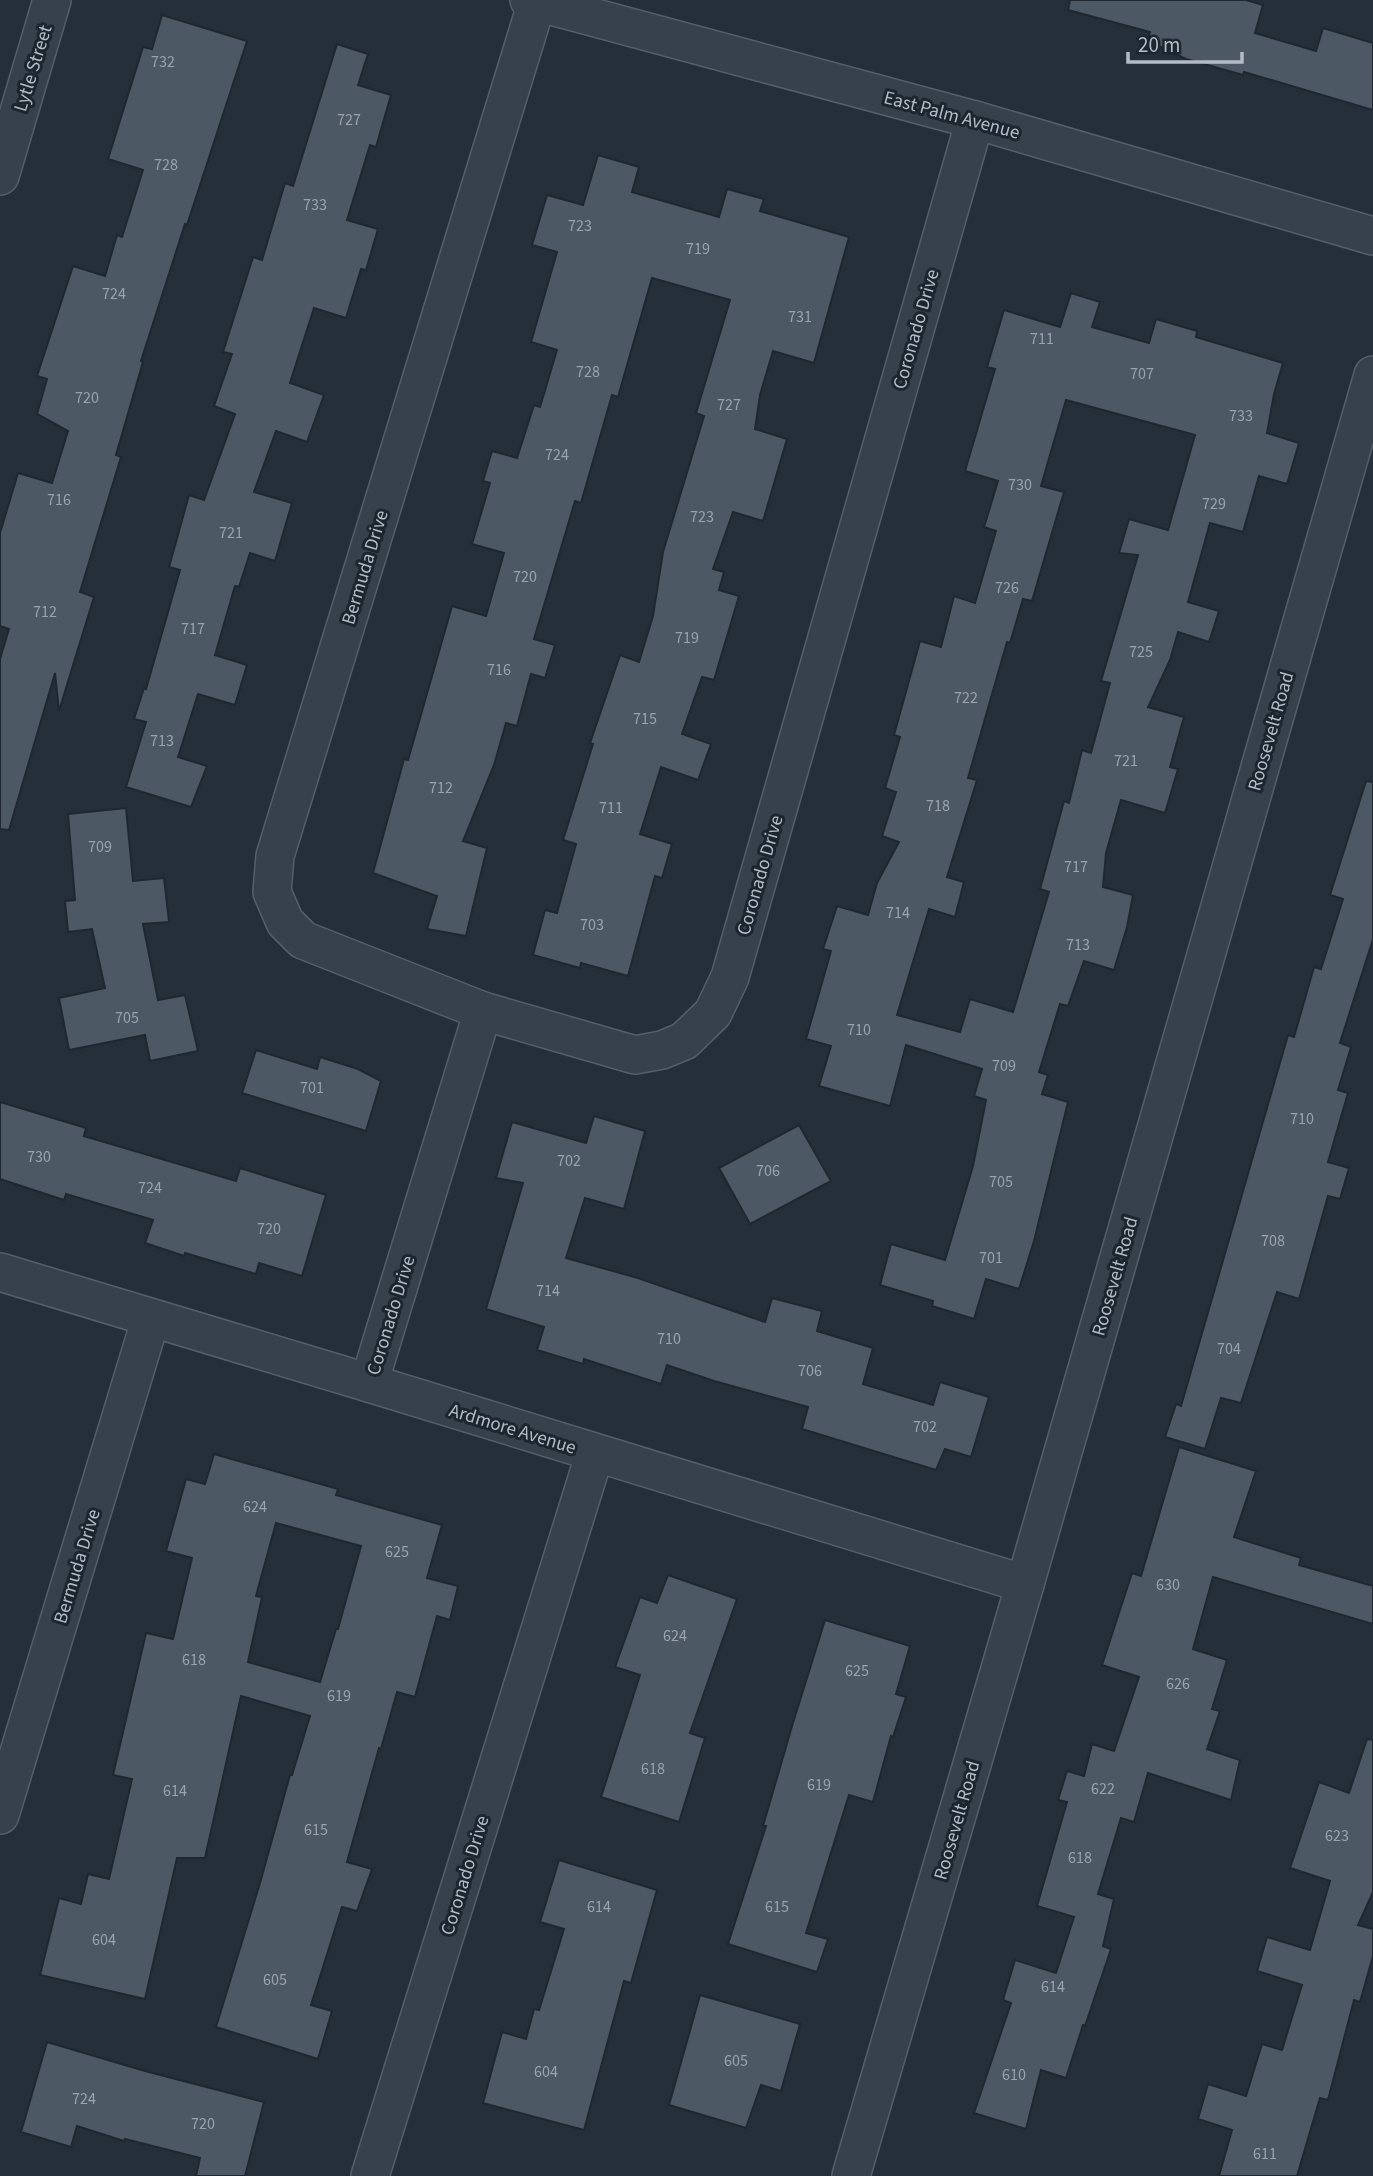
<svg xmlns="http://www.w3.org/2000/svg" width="1373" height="2176" viewBox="0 0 1373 2176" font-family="'Source Sans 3',sans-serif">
	<rect width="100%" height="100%" fill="#242f3a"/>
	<!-- building -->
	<g fill="#4d5865" stroke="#1f2831" stroke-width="2" fill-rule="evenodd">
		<path d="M 1070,0 L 1246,0 L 1263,5 L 1255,33 L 1316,51 L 1323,28 L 1373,43 L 1373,110 L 1244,72 L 1243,75 L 1186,59 L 1148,41 L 1150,32 L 1068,10 Z"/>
		<path d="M 162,15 L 247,41 L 187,225 L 185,224 L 141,361 L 143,362 L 116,455 L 121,457 L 80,592 L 94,597 L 59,711 L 55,673 L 9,830 L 0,829 L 0,659 L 9,629 L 0,626 L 0,533 L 18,473 L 52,483 L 68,431 L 37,414 L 47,379 L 37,376 L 73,266 L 105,276 L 117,235 L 122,237 L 143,170 L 108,159 L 143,47 L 152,49 Z"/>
		<path d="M 337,44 L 368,54 L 358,85 L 391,95 L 376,147 L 370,145 L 347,220 L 378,229 L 366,270 L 361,269 L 346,318 L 314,308 L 290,383 L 324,395 L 307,442 L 276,431 L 254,492 L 292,503 L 275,561 L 250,553 L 239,587 L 235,586 L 215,655 L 247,665 L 235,705 L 198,694 L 178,757 L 207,766 L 191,807 L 126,787 L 146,722 L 134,719 L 144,688 L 146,689 L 180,570 L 169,567 L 189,495 L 204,500 L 235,414 L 214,406 L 232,354 L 223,352 L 253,257 L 262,260 L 285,183 L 293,186 Z"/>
		<path d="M 598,155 L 639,167 L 632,192 L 719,217 L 727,189 L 764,199 L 760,211 L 849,237 L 814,363 L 773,351 L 760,395 L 755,429 L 787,439 L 763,521 L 733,512 L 713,569 L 724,572 L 719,590 L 739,596 L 714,680 L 702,677 L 682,734 L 711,744 L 698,780 L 661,767 L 640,834 L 672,844 L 662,878 L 655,876 L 628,976 L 581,963 L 580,968 L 533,955 L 545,910 L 557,913 L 576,844 L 563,840 L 593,744 L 590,743 L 620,655 L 639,662 L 653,616 L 663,552 L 704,416 L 696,413 L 730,300 L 652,278 L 618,397 L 612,395 L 581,503 L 575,501 L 534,639 L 555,645 L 545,678 L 531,674 L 517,726 L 506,723 L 494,765 L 463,841 L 487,848 L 466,936 L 427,929 L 437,896 L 373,873 L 404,759 L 408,760 L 452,606 L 486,616 L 504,553 L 472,544 L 490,483 L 483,481 L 492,451 L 517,458 L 534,405 L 540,407 L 557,350 L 531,342 L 557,252 L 532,245 L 547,195 L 583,205 Z"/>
		<path d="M 1071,293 L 1100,302 L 1092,327 L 1149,343 L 1156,319 L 1197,331 L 1196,337 L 1283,363 L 1274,394 L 1267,433 L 1299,443 L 1287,484 L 1259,476 L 1243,532 L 1210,523 L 1188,602 L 1219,611 L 1209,642 L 1178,632 L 1170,660 L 1148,707 L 1184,717 L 1170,767 L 1178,769 L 1165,813 L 1121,800 L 1106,853 L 1103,887 L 1133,895 L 1127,927 L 1114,970 L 1084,961 L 1068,1006 L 1060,1004 L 1039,1072 L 1048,1075 L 1042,1094 L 1068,1102 L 1034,1241 L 1019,1289 L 986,1279 L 974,1319 L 932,1306 L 933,1301 L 880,1285 L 891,1244 L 945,1260 L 973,1166 L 986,1100 L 974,1096 L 982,1069 L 906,1045 L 890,1106 L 819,1086 L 831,1046 L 806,1039 L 831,951 L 823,949 L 837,906 L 868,915 L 877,883 L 899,842 L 882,836 L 896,792 L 885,788 L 900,737 L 894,735 L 920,641 L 941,647 L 954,596 L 975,603 L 996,531 L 984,527 L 998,481 L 965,471 L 995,369 L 987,367 L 1004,310 L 1060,327 ZM 1066,400 L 1195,435 L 1168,530 L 1129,519 L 1119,553 L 1138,555 L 1101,681 L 1110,683 L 1091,753 L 1082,750 L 1069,803 L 1064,801 L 1040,889 L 1049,892 L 1013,1012 L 970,999 L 960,1032 L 897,1015 L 929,909 L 955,917 L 964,882 L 947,877 L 977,780 L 968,778 L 1007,642 L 1010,643 L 1023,599 L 1032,601 L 1064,492 L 1041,486 Z"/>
		<path d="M 1366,781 L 1373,782 L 1373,939 L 1340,1043 L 1351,1047 L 1338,1090 L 1348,1093 L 1328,1162 L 1349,1168 L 1340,1199 L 1328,1196 L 1299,1299 L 1277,1292 L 1241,1403 L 1221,1398 L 1205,1449 L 1165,1437 L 1176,1404 L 1181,1406 L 1288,1035 L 1294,1037 L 1314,967 L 1321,969 L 1343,899 L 1330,895 Z"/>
		<path d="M 126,808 L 133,881 L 164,878 L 169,922 L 143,924 L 158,1000 L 185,995 L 198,1051 L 150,1061 L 145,1035 L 69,1050 L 59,998 L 105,988 L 92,929 L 68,932 L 65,901 L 75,900 L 68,814 Z"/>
		<path d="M 256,1050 L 317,1069 L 320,1057 L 358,1069 L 381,1081 L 366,1131 L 242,1093 Z"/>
		<path d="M 0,1102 L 86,1128 L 84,1136 L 236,1181 L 240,1168 L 326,1195 L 302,1276 L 259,1263 L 256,1274 L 185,1253 L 184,1256 L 145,1243 L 153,1220 L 66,1194 L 64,1200 L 0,1179 Z"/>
		<path d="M 594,1116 L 645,1131 L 624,1209 L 585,1198 L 566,1258 L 638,1278 L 765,1322 L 772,1298 L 822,1311 L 817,1331 L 873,1348 L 863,1384 L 933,1405 L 940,1382 L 989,1397 L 971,1457 L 945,1449 L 936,1470 L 802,1429 L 808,1407 L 714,1381 L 667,1365 L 661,1384 L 584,1359 L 583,1364 L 537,1350 L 544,1327 L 486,1309 L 523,1183 L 496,1178 L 512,1122 L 586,1143 Z"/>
		<path d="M 799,1125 L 831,1181 L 750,1224 L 719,1168 Z"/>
		<path d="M 1179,1447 L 1256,1471 L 1234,1537 L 1301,1558 L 1299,1565 L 1373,1586 L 1373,1624 L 1213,1577 L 1193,1649 L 1227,1660 L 1212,1709 L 1220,1711 L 1207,1749 L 1240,1760 L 1231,1800 L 1148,1773 L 1134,1822 L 1121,1818 L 1098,1894 L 1114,1899 L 1103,1946 L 1111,1949 L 1085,2026 L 1083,2025 L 1066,2078 L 1041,2070 L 1026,2129 L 974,2113 L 1011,2003 L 1003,2000 L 1015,1960 L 1056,1973 L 1074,1917 L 1037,1906 L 1067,1802 L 1058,1800 L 1067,1771 L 1084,1776 L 1092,1744 L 1114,1751 L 1139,1677 L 1102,1665 L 1132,1573 L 1141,1576 Z"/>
		<path d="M 214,1454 L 338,1489 L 336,1495 L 442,1525 L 427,1578 L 458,1586 L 450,1620 L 437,1616 L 415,1697 L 397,1692 L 381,1749 L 379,1748 L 347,1862 L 372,1869 L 357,1911 L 342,1907 L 311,2005 L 332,2011 L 318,2059 L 216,2027 L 260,1883 L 290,1775 L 292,1775 L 310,1716 L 241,1696 L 205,1858 L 177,1858 L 145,1999 L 40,1975 L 59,1898 L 81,1904 L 88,1874 L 109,1879 L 132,1779 L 113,1775 L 146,1633 L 173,1639 L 192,1558 L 166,1551 L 186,1479 L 205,1484 ZM 276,1523 L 361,1546 L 338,1629 L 336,1629 L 320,1682 L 248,1662 L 262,1597 L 256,1596 Z"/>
		<path d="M 668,1575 L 737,1599 L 690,1733 L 705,1738 L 679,1822 L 601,1797 L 640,1675 L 615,1667 L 640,1597 L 657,1603 Z"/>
		<path d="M 825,1620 L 910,1646 L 896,1694 L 906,1697 L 893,1737 L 891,1736 L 873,1802 L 849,1795 L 806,1933 L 828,1939 L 817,1972 L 728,1944 L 766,1826 L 763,1826 L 792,1726 Z"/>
		<path d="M 1367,1739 L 1373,1740 L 1373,1892 L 1358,1925 L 1373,1929 L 1373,1956 L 1360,2002 L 1354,2000 L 1328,2100 L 1320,2098 L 1297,2176 L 1219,2176 L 1232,2130 L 1198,2119 L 1208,2084 L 1246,2096 L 1262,2044 L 1282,2050 L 1302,1985 L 1257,1971 L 1267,1937 L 1310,1950 L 1330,1881 L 1290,1868 L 1319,1782 L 1349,1793 Z"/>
		<path d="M 559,1860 L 657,1890 L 631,1983 L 624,1981 L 584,2130 L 483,2103 L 502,2032 L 526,2039 L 534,2009 L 539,2010 L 564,1929 L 540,1922 Z"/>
		<path d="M 700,1995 L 800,2024 L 781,2091 L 761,2085 L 746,2128 L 669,2105 Z"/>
		<path d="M 47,2042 L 145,2071 L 264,2102 L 245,2176 L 196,2176 L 200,2158 L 125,2139 L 124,2141 L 77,2126 L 71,2147 L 21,2132 Z"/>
	</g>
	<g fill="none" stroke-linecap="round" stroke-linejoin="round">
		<defs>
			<g id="minor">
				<path d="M 529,0 L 975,120 L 1373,236"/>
				<path d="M 537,2 L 275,856 L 272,892 L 285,922 L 303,940 L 483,1011 L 635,1055 L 662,1050 L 684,1041 L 713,1013 L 730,977 L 975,120"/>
				<path d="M 0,176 L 52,0"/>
				<path d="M 0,1272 L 369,1383 L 1025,1584"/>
				<path d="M 369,1383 L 483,1011"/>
				<path d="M 0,1815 L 151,1318"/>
				<path d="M 370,2176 L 595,1453"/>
				<path d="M 851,2176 L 1025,1584 L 1373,375"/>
			</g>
		</defs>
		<!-- minor casing -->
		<use href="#minor" stroke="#565f68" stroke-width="40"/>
		<!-- minor -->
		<use href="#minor" stroke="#37414b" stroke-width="37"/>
	</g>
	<g text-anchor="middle" stroke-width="6" stroke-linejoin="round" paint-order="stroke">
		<!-- number labels -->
		<g font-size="16" fill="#9aa3ae">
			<text x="163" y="67">732</text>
			<text x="349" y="125">727</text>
			<text x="166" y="170">728</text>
			<text x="315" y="210">733</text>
			<text x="580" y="231">723</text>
			<text x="698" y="254">719</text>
			<text x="114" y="299">724</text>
			<text x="800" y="322">731</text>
			<text x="1042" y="344">711</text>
			<text x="588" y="377">728</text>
			<text x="1142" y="379">707</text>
			<text x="87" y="403">720</text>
			<text x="729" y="410">727</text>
			<text x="1241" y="421">733</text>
			<text x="557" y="460">724</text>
			<text x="1020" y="490">730</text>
			<text x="59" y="505">716</text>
			<text x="1214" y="509">729</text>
			<text x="702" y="522">723</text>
			<text x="231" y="538">721</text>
			<text x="525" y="582">720</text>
			<text x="1007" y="593">726</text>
			<text x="45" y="617">712</text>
			<text x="193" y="634">717</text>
			<text x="687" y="643">719</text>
			<text x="1141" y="657">725</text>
			<text x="499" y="675">716</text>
			<text x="966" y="703">722</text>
			<text x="645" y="724">715</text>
			<text x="162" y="746">713</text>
			<text x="1126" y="766">721</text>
			<text x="441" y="793">712</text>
			<text x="938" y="811">718</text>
			<text x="611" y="813">711</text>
			<text x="100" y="852">709</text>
			<text x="1076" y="872">717</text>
			<text x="898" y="918">714</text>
			<text x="592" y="930">703</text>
			<text x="1078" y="950">713</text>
			<text x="127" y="1023">705</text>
			<text x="859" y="1035">710</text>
			<text x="1004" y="1071">709</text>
			<text x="312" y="1093">701</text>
			<text x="1302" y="1124">710</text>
			<text x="39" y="1162">730</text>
			<text x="569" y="1166">702</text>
			<text x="768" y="1176">706</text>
			<text x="1001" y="1187">705</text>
			<text x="150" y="1193">724</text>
			<text x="269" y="1234">720</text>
			<text x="1273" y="1246">708</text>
			<text x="991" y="1263">701</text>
			<text x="548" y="1296">714</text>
			<text x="669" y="1344">710</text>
			<text x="1229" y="1354">704</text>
			<text x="810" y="1376">706</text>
			<text x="925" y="1432">702</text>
			<text x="255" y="1512">624</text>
			<text x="397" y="1557">625</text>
			<text x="1168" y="1590">630</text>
			<text x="675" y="1641">624</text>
			<text x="194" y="1665">618</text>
			<text x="857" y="1676">625</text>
			<text x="1178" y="1689">626</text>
			<text x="339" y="1701">619</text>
			<text x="653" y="1774">618</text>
			<text x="819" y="1790">619</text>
			<text x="1103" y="1794">622</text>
			<text x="175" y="1796">614</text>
			<text x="316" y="1835">615</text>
			<text x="1337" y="1841">623</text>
			<text x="1080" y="1863">618</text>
			<text x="599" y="1912">614</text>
			<text x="777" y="1912">615</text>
			<text x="104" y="1945">604</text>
			<text x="275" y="1985">605</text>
			<text x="1053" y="1992">614</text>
			<text x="736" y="2066">605</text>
			<text x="546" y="2077">604</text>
			<text x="1014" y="2080">610</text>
			<text x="84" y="2104">724</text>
			<text x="203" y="2129">720</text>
			<text x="1265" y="2159">611</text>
		</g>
		<!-- street labels -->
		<g font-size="19" fill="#b3bcc6" stroke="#1d262f">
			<text transform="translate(32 68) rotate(-73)" y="7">Lytle Street</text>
			<text transform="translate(952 114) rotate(15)" y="7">East Palm Avenue</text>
			<text transform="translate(915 329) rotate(-74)" y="7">Coronado Drive</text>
			<text transform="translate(364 567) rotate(-73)" y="7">Bermuda Drive</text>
			<text transform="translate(1270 731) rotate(-74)" y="7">Roosevelt Road</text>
			<text transform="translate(759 875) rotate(-74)" y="7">Coronado Drive</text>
			<text transform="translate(1114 1276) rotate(-74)" y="7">Roosevelt Road</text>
			<text transform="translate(390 1315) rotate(-73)" y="7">Coronado Drive</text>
			<text transform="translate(513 1428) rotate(17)" y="7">Ardmore Avenue</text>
			<text transform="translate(76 1566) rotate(-73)" y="7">Bermuda Drive</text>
			<text transform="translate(956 1820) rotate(-74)" y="7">Roosevelt Road</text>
			<text transform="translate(464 1875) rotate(-73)" y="7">Coronado Drive</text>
		</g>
	</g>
	<!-- scale -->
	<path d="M1128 52v10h114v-10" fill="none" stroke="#b3bcc6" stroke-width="3.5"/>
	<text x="1138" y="52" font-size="21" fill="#b3bcc6" stroke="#1d262f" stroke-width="5" paint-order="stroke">20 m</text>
</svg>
